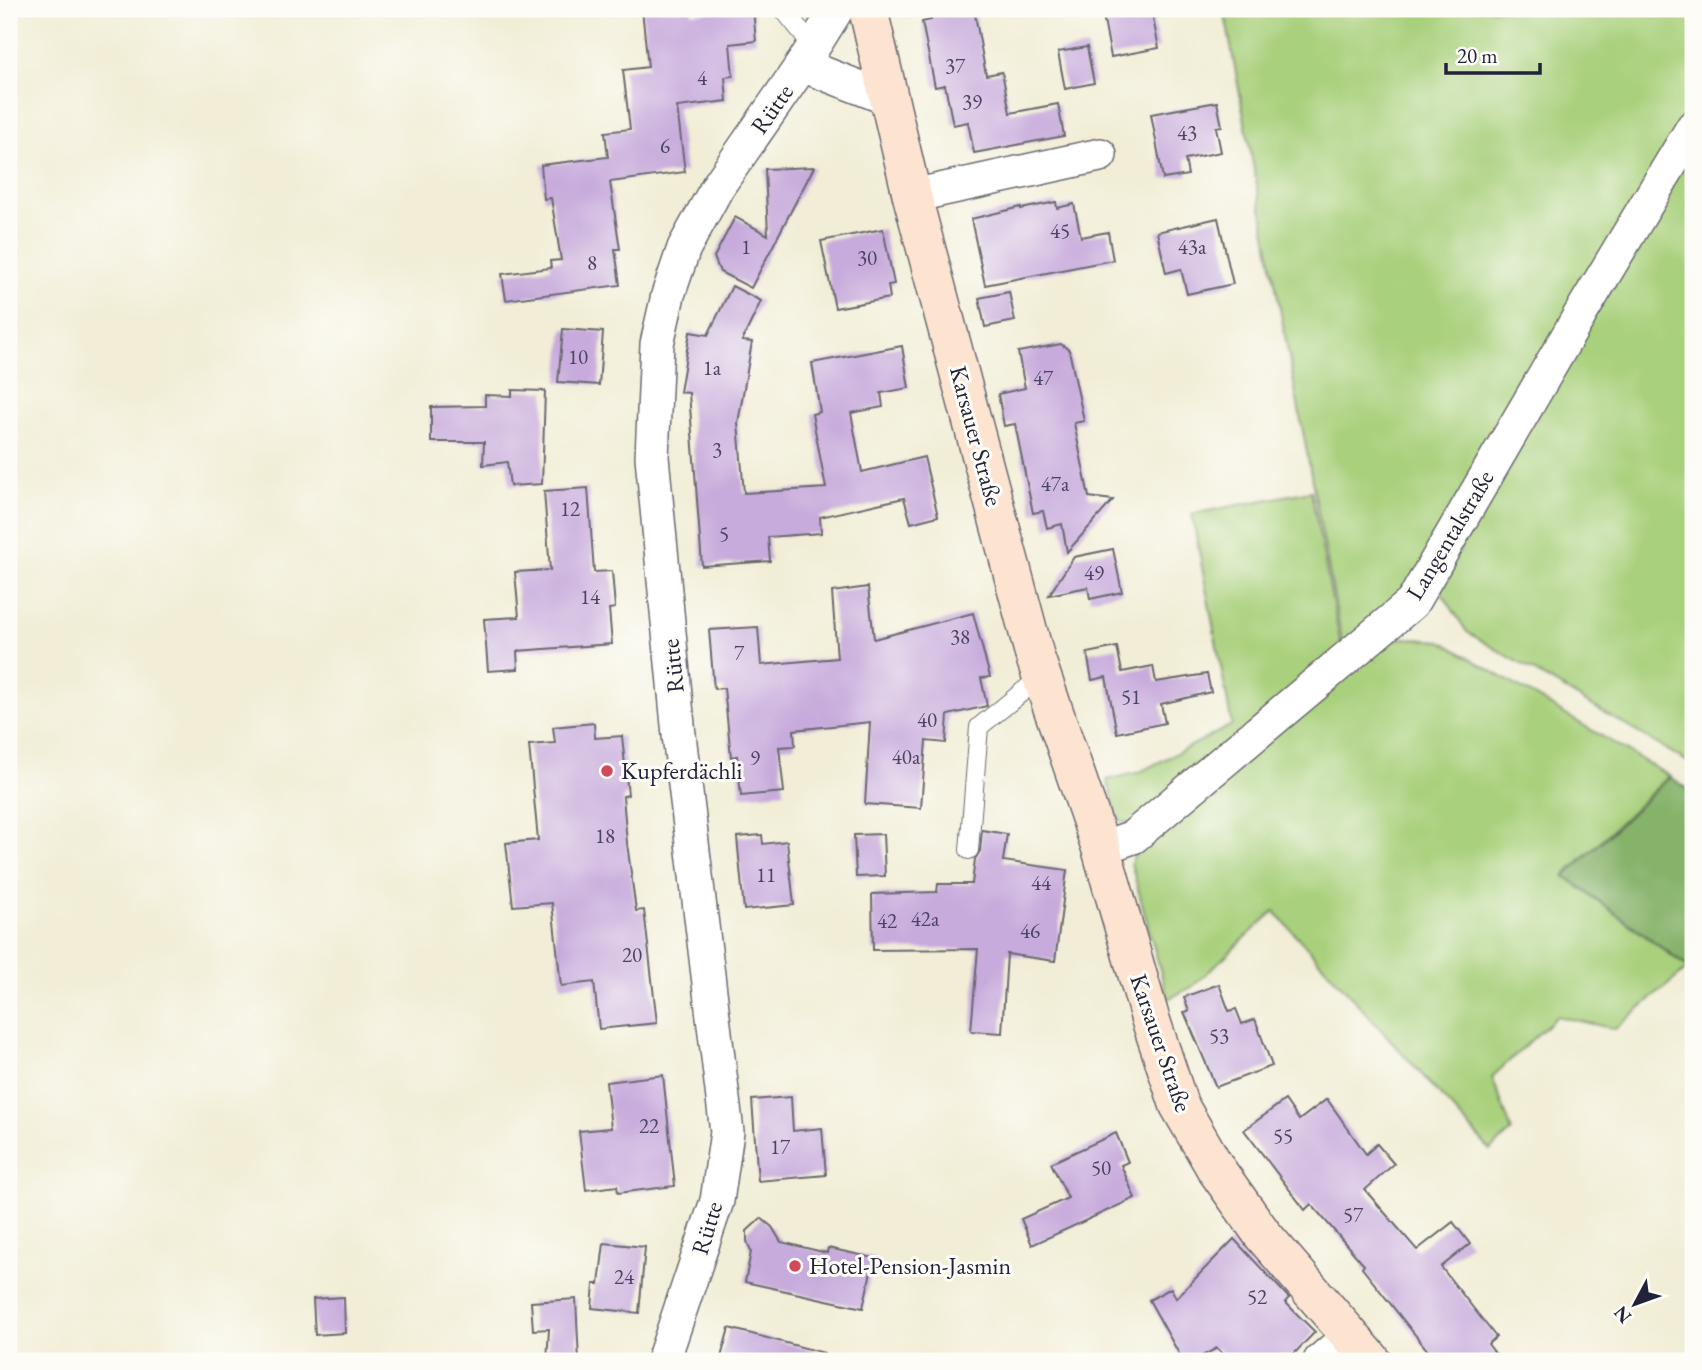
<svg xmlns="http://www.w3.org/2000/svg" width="1702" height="1370" viewBox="0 0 1702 1370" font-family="'EB Garamond',serif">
	<rect width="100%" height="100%" fill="#fdfcf7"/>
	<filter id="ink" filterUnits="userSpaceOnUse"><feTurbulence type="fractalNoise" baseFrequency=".0143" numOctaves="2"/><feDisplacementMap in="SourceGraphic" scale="14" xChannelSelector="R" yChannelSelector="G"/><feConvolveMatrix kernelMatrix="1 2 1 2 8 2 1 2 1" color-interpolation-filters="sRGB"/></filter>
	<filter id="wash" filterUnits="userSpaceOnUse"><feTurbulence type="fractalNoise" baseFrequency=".00686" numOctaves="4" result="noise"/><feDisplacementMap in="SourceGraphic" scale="28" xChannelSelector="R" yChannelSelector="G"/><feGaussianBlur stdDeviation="1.57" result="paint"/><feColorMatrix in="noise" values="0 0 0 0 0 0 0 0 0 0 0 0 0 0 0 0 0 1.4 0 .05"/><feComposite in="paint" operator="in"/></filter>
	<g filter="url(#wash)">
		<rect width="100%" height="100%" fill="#f1edd6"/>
		<!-- green -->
		<g fill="#a9d07b" stroke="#66795b" stroke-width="2">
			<path d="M 1224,9 L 1693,9 L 1693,113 L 1414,579 L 1344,651 Z"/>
			<path d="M 1693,144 L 1693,765 L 1467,632 L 1438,587 Z"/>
			<path d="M 1311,491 L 1342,652 L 1132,825 L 1119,820 L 1107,780 L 1140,772 L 1232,725 L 1192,514 Z"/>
			<path d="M 1405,638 L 1441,641 L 1669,776 L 1564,876 L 1688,968 L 1615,1029 L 1557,1016 L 1492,1077 L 1512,1131 L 1490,1150 L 1274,911 L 1192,987 L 1168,999 L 1131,863 L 1138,847 L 1380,642 Z"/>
		</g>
		<!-- forest -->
		<path fill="#86b26b" stroke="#546a53" stroke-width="2" d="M 1670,777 L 1693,792 L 1693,970 L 1565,876 Z"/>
		<g id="blocks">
			<!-- building -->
			<g fill="#c7abdc">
				<path d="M 642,9 L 691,9 L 692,13 L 753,9 L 756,41 L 730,44 L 733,76 L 725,77 L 727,101 L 677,107 L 685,172 L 610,182 L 620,249 L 615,249 L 620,285 L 506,300 L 502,274 L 551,268 L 550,261 L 561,260 L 551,198 L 544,199 L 541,165 L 608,157 L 605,132 L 630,129 L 623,70 L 648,67 Z"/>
				<path d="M 928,9 L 974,9 L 986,75 L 1002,72 L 1010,113 L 1058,104 L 1064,136 L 974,153 L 968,122 L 953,125 L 945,85 L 935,87 L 922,22 L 931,20 Z"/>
				<path d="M 1138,9 L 1151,9 L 1159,48 L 1111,57 L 1103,15 Z"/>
				<path d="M 1087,47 L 1094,83 L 1065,89 L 1058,52 Z"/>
				<path d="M 1217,102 L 1222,126 L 1216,127 L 1221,152 L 1185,159 L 1188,175 L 1163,179 L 1151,114 Z"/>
				<path d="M 814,167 L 751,288 L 720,272 L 714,257 L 735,217 L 768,235 L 765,169 Z"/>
				<path d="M 1056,202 L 1057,208 L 1074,204 L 1081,237 L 1108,232 L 1113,260 L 985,285 L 971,219 L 1021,207 L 1021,209 Z"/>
				<path d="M 1218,218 L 1233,284 L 1187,294 L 1181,269 L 1166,273 L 1157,232 Z"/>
				<path d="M 883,229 L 894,284 L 888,285 L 890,298 L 835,308 L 821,241 Z"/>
				<path d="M 732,286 L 761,301 L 742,341 L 752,342 L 738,423 L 744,493 L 826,488 L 812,414 L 820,412 L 812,363 L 902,346 L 909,388 L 881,393 L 883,407 L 851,413 L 862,472 L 924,457 L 938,516 L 911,523 L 904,498 L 820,517 L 821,533 L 768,537 L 770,561 L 702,566 L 689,393 L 680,392 L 690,332 L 708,335 Z"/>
				<path d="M 1009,292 L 1015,321 L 985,327 L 979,298 Z"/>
				<path d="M 563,329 L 603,332 L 599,385 L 558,382 Z"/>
				<path d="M 1061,344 L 1069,350 L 1084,421 L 1074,423 L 1089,497 L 1113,500 L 1067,552 L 1062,524 L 1047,528 L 1043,511 L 1033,513 L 1015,424 L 1004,426 L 998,394 L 1025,388 L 1018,352 Z"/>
				<path d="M 512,390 L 545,391 L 542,484 L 510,486 L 507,462 L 483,465 L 484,442 L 431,442 L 431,407 L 485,406 L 485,395 L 512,396 Z"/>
				<path d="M 588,488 L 594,572 L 612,571 L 615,608 L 609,609 L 612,644 L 517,651 L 518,669 L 488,671 L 484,619 L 519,617 L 515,572 L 550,570 L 544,491 Z"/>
				<path d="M 1113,549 L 1122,592 L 1090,599 L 1088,587 L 1049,595 L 1074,557 Z"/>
				<path d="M 868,587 L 874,639 L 973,613 L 990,677 L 981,678 L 987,706 L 948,715 L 946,743 L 926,741 L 921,808 L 865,804 L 870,722 L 794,730 L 795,746 L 779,747 L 784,792 L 741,796 L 737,756 L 731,757 L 724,688 L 714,689 L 709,630 L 758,627 L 761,665 L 837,658 L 832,592 Z"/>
				<path d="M 1117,647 L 1122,672 L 1153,666 L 1156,682 L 1207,674 L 1211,692 L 1161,704 L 1165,723 L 1117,733 L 1106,677 L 1092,680 L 1087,653 Z"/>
				<path d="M 594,723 L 595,738 L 622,736 L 628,795 L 623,796 L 627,843 L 636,911 L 644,910 L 657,1023 L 599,1029 L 594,982 L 561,986 L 552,903 L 513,906 L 506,843 L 538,840 L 529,745 L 555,743 L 553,727 Z"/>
				<path d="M 982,830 L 1007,834 L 1003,861 L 1067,870 L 1055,961 L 1007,954 L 1002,1033 L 971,1031 L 978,949 L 873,950 L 872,894 L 937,892 L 938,884 L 972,884 L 975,859 L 980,851 Z"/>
				<path d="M 883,834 L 885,876 L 856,877 L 854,835 Z"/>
				<path d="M 762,835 L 763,844 L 787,841 L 794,905 L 744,910 L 737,837 Z"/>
				<path d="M 1219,984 L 1229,1011 L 1236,1009 L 1242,1024 L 1255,1019 L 1272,1066 L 1216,1087 L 1184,1012 L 1189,1011 L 1184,997 Z"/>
				<path d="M 663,1075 L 675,1186 L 618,1193 L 617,1186 L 586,1190 L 579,1131 L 611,1128 L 606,1082 Z"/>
				<path d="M 791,1097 L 793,1131 L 822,1128 L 826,1175 L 758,1181 L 752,1100 Z"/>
				<path d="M 1327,1099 L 1366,1154 L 1377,1144 L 1394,1164 L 1365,1190 L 1417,1250 L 1453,1222 L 1470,1244 L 1441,1267 L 1496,1337 L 1488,1344 L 1501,1361 L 1436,1361 L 1362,1268 L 1364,1265 L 1311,1204 L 1305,1210 L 1244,1130 L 1285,1100 L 1299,1120 Z"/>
				<path d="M 1116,1133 L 1128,1162 L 1121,1165 L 1135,1198 L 1032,1245 L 1021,1219 L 1068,1198 L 1051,1163 Z"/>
				<path d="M 761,1218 L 772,1227 L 781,1242 L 827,1253 L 828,1248 L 874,1258 L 863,1308 L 745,1282 L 751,1252 L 747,1241 L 747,1231 Z"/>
				<path d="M 1234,1239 L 1289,1298 L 1285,1302 L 1315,1332 L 1287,1361 L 1230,1361 L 1217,1348 L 1193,1361 L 1183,1361 L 1149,1300 L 1171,1288 L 1176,1298 Z"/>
				<path d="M 604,1243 L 645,1247 L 639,1313 L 592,1308 L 594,1284 L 599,1284 Z"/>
				<path d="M 344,1297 L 345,1333 L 315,1335 L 313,1299 Z"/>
				<path d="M 576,1299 L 579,1361 L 547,1361 L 549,1329 L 533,1330 L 531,1302 Z"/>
				<path d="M 729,1328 L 824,1353 L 823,1361 L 720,1361 Z"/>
			</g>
		</g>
	</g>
	<g filter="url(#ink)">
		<use href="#blocks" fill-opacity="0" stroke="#6a6971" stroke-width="2"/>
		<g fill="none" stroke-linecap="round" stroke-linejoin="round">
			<defs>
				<g id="lane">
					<path d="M 783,9 L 804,35 L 818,40"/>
					<path d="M 969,850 L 979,727 L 1042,676"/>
				</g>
				<g id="street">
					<path d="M 802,65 L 889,99"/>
					<path d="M 912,196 L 1100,155"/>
					<path d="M 1101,848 L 1133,837 L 1412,603 L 1584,308 L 1693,127"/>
					<path d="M 663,1361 L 717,1201 L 727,1132 L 679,735 L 652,457 L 657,344 L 668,295 L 684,248 L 718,186 L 802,65 L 837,9"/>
					<path d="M 1320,1361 L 1349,1336"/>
				</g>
				<path id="secondary" d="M 868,9 L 912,196 L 1035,657 L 1101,848 L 1150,1018 L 1179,1105 L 1216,1169 L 1263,1235 L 1372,1361"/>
			</defs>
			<!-- lane casing -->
			<use href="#lane" stroke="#6a6971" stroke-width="20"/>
			<!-- street casing -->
			<use href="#street" stroke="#6a6971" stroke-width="36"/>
			<!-- secondary casing -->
			<use href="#secondary" stroke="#6a6971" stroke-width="41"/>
			<!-- lane -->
			<use href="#lane" stroke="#fff" stroke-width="18"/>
			<!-- street -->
			<use href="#street" stroke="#fff" stroke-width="33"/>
			<!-- secondary -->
			<use href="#secondary" stroke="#fde4d1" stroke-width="38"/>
		</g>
	</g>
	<!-- markers -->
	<g fill="#d1495b" stroke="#fdfcf7" stroke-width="2.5">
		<circle cx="607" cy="771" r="7"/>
		<circle cx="795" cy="1266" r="7"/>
	</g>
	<g text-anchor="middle" stroke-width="6" stroke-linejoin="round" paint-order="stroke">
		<!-- number labels -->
		<g font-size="21" fill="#4b4463">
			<text x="955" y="73">37</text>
			<text x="702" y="85">4</text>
			<text x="972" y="109">39</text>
			<text x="1187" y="140">43</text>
			<text x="665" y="153">6</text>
			<text x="1060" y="238">45</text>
			<text x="746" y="254">1</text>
			<text x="1192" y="254">43a</text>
			<text x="867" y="265">30</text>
			<text x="592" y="270">8</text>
			<text x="578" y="364">10</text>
			<text x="712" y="375">1a</text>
			<text x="1043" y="385">47</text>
			<text x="717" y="457">3</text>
			<text x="1055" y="491">47a</text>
			<text x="570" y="516">12</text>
			<text x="724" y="541">5</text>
			<text x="1094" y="580">49</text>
			<text x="590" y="604">14</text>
			<text x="960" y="644">38</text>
			<text x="739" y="660">7</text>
			<text x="1131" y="704">51</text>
			<text x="927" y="727">40</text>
			<text x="906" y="764">40a</text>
			<text x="755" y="765">9</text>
			<text x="605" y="843">18</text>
			<text x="766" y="882">11</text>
			<text x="1041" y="890">44</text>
			<text x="925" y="926">42a</text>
			<text x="887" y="928">42</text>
			<text x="1030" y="938">46</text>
			<text x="632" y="962">20</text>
			<text x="1219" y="1043">53</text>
			<text x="649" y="1133">22</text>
			<text x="1283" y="1143">55</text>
			<text x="780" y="1154">17</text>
			<text x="1101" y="1175">50</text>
			<text x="1353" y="1222">57</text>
			<text x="624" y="1284">24</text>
			<text x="1257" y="1304">52</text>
		</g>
		<!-- street labels -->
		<g font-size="24" fill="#22223b" stroke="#fdfcf7">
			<text transform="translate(772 109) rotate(-55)" y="8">Rütte</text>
			<text transform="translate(976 436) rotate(75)" y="8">Karsauer Straße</text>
			<text transform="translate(1450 535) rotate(-59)" y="8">Langentalstraße</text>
			<text transform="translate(673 666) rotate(-96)" y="8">Rütte</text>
			<text transform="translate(1161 1043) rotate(71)" y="8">Karsauer Straße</text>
			<text transform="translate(707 1228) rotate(-73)" y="8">Rütte</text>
		</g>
		<!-- poi labels -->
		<g font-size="24" fill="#22223b" stroke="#fdfcf7" text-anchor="start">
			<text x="621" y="779">Kupferdächli</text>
			<text x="809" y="1274">Hotel-Pension-Jasmin</text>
		</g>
	</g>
	<!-- margin -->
	<rect width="1702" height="1370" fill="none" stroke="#fdfcf7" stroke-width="35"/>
	<!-- north arrow -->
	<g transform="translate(1635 1304) rotate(229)" stroke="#fdfcf7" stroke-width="5" paint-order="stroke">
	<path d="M0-5L12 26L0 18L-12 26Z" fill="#22223b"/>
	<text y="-10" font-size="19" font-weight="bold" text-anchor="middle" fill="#22223b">N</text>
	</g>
	<!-- scale -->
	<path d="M1446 63v10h94v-10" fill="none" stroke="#22223b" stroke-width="3.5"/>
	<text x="1457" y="63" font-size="21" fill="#22223b" stroke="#fdfcf7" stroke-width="5" paint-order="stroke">20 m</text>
</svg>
